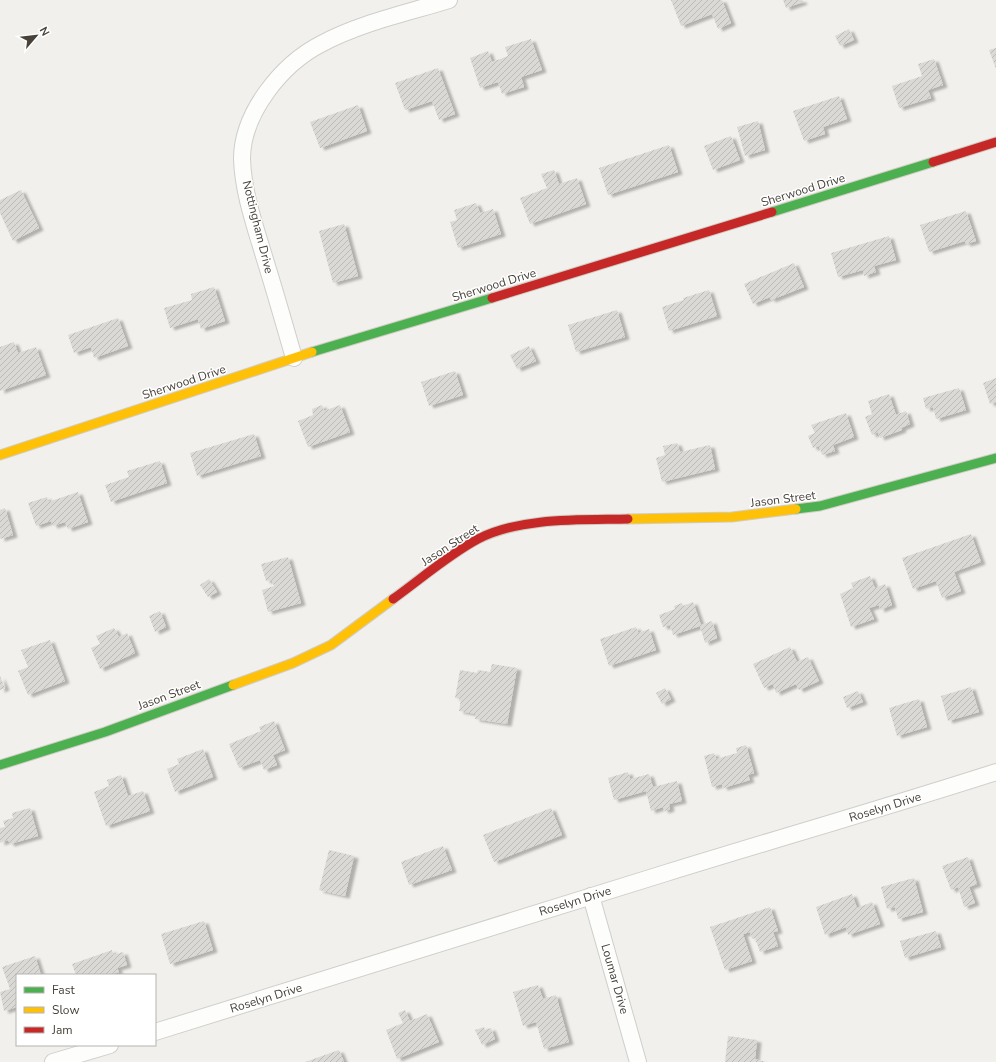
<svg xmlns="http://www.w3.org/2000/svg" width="996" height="1062" viewBox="0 0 996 1062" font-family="'Nunito Sans',sans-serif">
	<defs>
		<pattern id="building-hatch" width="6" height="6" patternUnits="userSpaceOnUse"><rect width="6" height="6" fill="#dbd9d5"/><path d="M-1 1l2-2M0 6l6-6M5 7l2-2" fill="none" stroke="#bdbbb8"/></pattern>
		<filter id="shadow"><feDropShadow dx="4.5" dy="2.5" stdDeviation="1" flood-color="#0004"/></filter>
	</defs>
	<rect width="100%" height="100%" fill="#f2f0ec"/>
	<!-- building -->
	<g fill="url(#building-hatch)" filter="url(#shadow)">
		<path d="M 671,0 L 722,0 L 731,23 L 718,29 L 712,14 L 681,26 Z"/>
		<path d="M 783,0 L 802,0 L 803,2 L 786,8 Z"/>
		<path d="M 849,29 L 854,40 L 840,46 L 835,36 Z"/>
		<path d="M 531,39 L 542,70 L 521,77 L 524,87 L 502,94 L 498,82 L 480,88 L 470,58 L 488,51 L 492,62 L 508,56 L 505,47 Z"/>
		<path d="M 996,48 L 996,69 L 989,50 Z"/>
		<path d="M 934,59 L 943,85 L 928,90 L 931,98 L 899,108 L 892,86 L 922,76 L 918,64 Z"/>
		<path d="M 438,68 L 455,114 L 439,120 L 432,101 L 405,110 L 395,83 Z"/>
		<path d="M 839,96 L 847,119 L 823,127 L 825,134 L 804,141 L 793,111 Z"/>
		<path d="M 358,105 L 367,131 L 320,148 L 310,122 Z"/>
		<path d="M 758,121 L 765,150 L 745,156 L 737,127 Z"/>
		<path d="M 731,136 L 740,160 L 713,170 L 704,146 Z"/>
		<path d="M 669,145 L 678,172 L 608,195 L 599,168 Z"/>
		<path d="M 554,170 L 559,184 L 577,178 L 586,204 L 530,224 L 520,198 L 547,188 L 541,174 Z"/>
		<path d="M 21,190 L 39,228 L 13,241 L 0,213 L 0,200 Z"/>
		<path d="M 476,203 L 480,213 L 493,209 L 501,234 L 458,248 L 450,222 L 457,220 L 454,210 Z"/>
		<path d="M 966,211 L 976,241 L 966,244 L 965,241 L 929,252 L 920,225 Z"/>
		<path d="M 344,224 L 358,276 L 333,283 L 319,231 Z"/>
		<path d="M 889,236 L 896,260 L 874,266 L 876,272 L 864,276 L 863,270 L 838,277 L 831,253 Z"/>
		<path d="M 794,263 L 804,287 L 771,300 L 770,297 L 753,304 L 744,284 Z"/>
		<path d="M 214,287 L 225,321 L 201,329 L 198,319 L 170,328 L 164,308 L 192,300 L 191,294 Z"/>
		<path d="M 709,290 L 717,316 L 669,331 L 662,307 L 684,300 L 683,298 Z"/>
		<path d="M 617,310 L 625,337 L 576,352 L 568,325 Z"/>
		<path d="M 118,318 L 128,346 L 94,358 L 91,347 L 74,353 L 68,335 Z"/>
		<path d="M 14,342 L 18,353 L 36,347 L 46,375 L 0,391 L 0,347 Z"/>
		<path d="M 529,346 L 536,361 L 517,369 L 510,355 Z"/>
		<path d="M 455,371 L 463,395 L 429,406 L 421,382 Z"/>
		<path d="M 996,378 L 996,402 L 990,404 L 983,383 Z"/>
		<path d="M 959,388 L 966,410 L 936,419 L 933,407 L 926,409 L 923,398 Z"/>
		<path d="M 889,394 L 896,415 L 906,411 L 910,424 L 901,428 L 902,430 L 880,438 L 878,432 L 872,435 L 865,417 L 872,414 L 868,401 Z"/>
		<path d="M 322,405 L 324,411 L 340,405 L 350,432 L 308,447 L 298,421 L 313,415 L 312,409 Z"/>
		<path d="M 846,413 L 854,437 L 833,445 L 835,451 L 822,455 L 819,446 L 813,448 L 808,436 L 815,433 L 811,425 Z"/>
		<path d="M 254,434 L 261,456 L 197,476 L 190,453 Z"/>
		<path d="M 677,443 L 680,452 L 710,445 L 715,469 L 662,482 L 656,458 L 665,455 L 663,446 Z"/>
		<path d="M 160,461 L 167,483 L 111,502 L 105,485 L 129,477 L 127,471 Z"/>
		<path d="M 78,492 L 88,522 L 68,529 L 65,522 L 53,526 L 51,521 L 36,526 L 28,503 L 47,497 L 48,502 Z"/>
		<path d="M 5,508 L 13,535 L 0,539 L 0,510 Z"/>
		<path d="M 971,534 L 981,562 L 954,572 L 961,591 L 942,598 L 936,581 L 913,589 L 902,558 Z"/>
		<path d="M 288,557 L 301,603 L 268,612 L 262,590 L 274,586 L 272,580 L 266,581 L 261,564 Z"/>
		<path d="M 870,576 L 875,588 L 885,584 L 892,605 L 880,610 L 879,605 L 869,608 L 874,619 L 851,627 L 840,594 L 853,588 L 851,583 Z"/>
		<path d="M 209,579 L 217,592 L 208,597 L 200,585 Z"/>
		<path d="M 693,602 L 701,625 L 712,621 L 717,638 L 705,643 L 700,626 L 673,635 L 670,625 L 663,627 L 659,615 L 675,609 L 674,606 L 682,603 L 683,606 Z"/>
		<path d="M 160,611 L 166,627 L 155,632 L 149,616 Z"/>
		<path d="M 636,627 L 638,633 L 649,629 L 656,650 L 609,666 L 600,639 Z"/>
		<path d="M 114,628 L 119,637 L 127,633 L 135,653 L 100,669 L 91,648 L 100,644 L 96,636 Z"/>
		<path d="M 50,640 L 65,681 L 28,695 L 18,671 L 28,667 L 21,650 Z"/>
		<path d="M 790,647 L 797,662 L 808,657 L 819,681 L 799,690 L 796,684 L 776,693 L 773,684 L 764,688 L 753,664 Z"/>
		<path d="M 492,664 L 517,668 L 507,724 L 475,719 L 476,714 L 459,711 L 461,699 L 455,698 L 460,670 L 477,673 L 478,670 L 490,672 Z"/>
		<path d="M 0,676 L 5,688 L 0,690 Z"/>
		<path d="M 971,687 L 979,712 L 948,721 L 941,696 Z"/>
		<path d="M 665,688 L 671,699 L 662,704 L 656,693 Z"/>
		<path d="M 858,691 L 863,702 L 847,708 L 843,697 Z"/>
		<path d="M 919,699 L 927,727 L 897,736 L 889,708 Z"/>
		<path d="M 274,721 L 285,750 L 273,755 L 277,765 L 264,770 L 260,760 L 239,768 L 229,744 L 261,731 L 259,727 Z"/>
		<path d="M 746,745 L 754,773 L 748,775 L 750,780 L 723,788 L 722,784 L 712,787 L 704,756 L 714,753 L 716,759 L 737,753 L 736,748 Z"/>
		<path d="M 203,749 L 213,777 L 175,792 L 167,769 L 179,764 L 177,759 Z"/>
		<path d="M 628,772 L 630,779 L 649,774 L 653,787 L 677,781 L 682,801 L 669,804 L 670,809 L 664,811 L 663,807 L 651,811 L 646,791 L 614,800 L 608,778 Z"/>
		<path d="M 121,775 L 128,796 L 143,791 L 150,811 L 106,826 L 94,792 L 109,786 L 107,780 Z"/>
		<path d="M 30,808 L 38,836 L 10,844 L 8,840 L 0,843 L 0,828 L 5,827 L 3,821 L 13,818 L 12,813 Z"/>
		<path d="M 551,808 L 562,835 L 494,862 L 483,835 Z"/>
		<path d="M 443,846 L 452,870 L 409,885 L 401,862 Z"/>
		<path d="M 329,850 L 354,856 L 345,896 L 319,890 Z"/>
		<path d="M 968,857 L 977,884 L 969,887 L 975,903 L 964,907 L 958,887 L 951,890 L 942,866 Z"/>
		<path d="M 914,878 L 923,912 L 898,919 L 895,907 L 887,909 L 881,887 Z"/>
		<path d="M 852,894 L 857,908 L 872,902 L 880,924 L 848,935 L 846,927 L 825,935 L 816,907 Z"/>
		<path d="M 770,907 L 778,931 L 773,932 L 778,946 L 760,952 L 755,938 L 752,939 L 750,932 L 743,934 L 752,961 L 725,970 L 710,927 Z"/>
		<path d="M 204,921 L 213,950 L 170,964 L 161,934 Z"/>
		<path d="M 936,931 L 941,947 L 905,958 L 900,941 Z"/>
		<path d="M 112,950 L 113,955 L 123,952 L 127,965 L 117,968 L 119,972 L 109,975 L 76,975 L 72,964 Z"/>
		<path d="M 35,956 L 41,975 L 17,975 L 17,1007 L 4,1011 L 0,992 L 10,989 L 2,967 Z"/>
		<path d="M 538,985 L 543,999 L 556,995 L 569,1042 L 544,1049 L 536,1022 L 523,1026 L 513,992 Z"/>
		<path d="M 405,1010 L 410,1021 L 427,1014 L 439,1042 L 397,1059 L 386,1030 L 403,1023 L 398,1013 Z"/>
		<path d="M 484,1027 L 485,1030 L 491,1028 L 495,1039 L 482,1045 L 475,1030 Z"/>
		<path d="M 728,1036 L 757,1040 L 755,1059 L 766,1062 L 725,1062 Z"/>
		<path d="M 339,1050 L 344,1062 L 305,1062 Z"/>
	</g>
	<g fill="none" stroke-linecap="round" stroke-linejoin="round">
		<defs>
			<g id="street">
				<path d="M 294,358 C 284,323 274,288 263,253 C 254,223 243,191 242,159 C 242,113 282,64 321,44 C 360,23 407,13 449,0"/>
				<path d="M 591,896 L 638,1062"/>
				<path d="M 155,1032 C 326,980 496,926 666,873 C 776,839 887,807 996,772"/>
				<path d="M 53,1062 L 110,1045"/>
			</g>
			<g id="fast">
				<path d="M 772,212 L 933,162"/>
				<path d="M 312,352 L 492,298"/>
				<path d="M 796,509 L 820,506 L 996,458"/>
				<path d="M 0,765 L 105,732 L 233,685"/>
			</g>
			<g id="slow">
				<path d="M 0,455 L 312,352"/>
				<path d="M 628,519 L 732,517 L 796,509"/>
				<path d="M 233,685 L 293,663 L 331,645 L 393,599"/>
			</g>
			<g id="jam">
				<path d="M 933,162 L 996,142"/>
				<path d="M 492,298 L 772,212"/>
				<path d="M 393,599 C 421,579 448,555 478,539 C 521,517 581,520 628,519"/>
			</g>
		</defs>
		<!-- street casing -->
		<use href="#street" stroke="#d0ceca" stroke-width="18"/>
		<!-- fast casing -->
		<use href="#fast" stroke="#d0cdc4" stroke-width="11"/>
		<!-- slow casing -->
		<use href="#slow" stroke="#d0cdc4" stroke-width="11"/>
		<!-- jam casing -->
		<use href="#jam" stroke="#d0cdc4" stroke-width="11"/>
		<!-- street -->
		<use href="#street" stroke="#fdfdfc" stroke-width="16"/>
		<!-- fast -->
		<use href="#fast" stroke="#4caf50" stroke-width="9"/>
		<!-- slow -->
		<use href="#slow" stroke="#ffc107" stroke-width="9"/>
		<!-- jam -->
		<use href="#jam" stroke="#c62828" stroke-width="9"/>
	</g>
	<g text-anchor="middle" stroke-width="3" stroke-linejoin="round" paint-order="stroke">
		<!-- street labels -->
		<g font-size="12" fill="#474139" stroke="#fff">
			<text transform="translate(803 190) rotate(-17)" y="4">Sherwood Drive</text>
			<text transform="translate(258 227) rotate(76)" y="4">Nottingham Drive</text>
			<text transform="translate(494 285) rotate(-17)" y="4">Sherwood Drive</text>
			<text transform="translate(184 382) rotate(-18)" y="4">Sherwood Drive</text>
			<text transform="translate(783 499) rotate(-7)" y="4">Jason Street</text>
			<text transform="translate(450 545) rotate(-33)" y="4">Jason Street</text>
			<text transform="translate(169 695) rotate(-20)" y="4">Jason Street</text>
			<text transform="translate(885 807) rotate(-17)" y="4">Roselyn Drive</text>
			<text transform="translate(575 901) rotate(-17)" y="4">Roselyn Drive</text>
			<text transform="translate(615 979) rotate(74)" y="4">Loumar Drive</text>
			<text transform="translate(266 998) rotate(-17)" y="4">Roselyn Drive</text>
		</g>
	</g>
	<!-- legend -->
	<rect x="16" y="974" width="140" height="72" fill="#ffffff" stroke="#b5b3b0"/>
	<rect x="24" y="987" width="20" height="6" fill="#4caf50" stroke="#b5b3b0"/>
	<text x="52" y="994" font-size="12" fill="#474139">Fast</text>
	<rect x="24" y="1007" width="20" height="6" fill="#ffc107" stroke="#b5b3b0"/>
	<text x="52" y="1014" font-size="12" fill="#474139">Slow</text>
	<rect x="24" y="1027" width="20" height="6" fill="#c62828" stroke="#b5b3b0"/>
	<text x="52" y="1034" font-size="12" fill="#474139">Jam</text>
	<!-- north arrow -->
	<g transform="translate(36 36) rotate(62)" stroke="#ffffff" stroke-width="3" paint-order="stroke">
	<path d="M0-3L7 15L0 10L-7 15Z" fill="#474139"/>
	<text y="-6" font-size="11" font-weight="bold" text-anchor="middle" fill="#474139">N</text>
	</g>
</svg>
